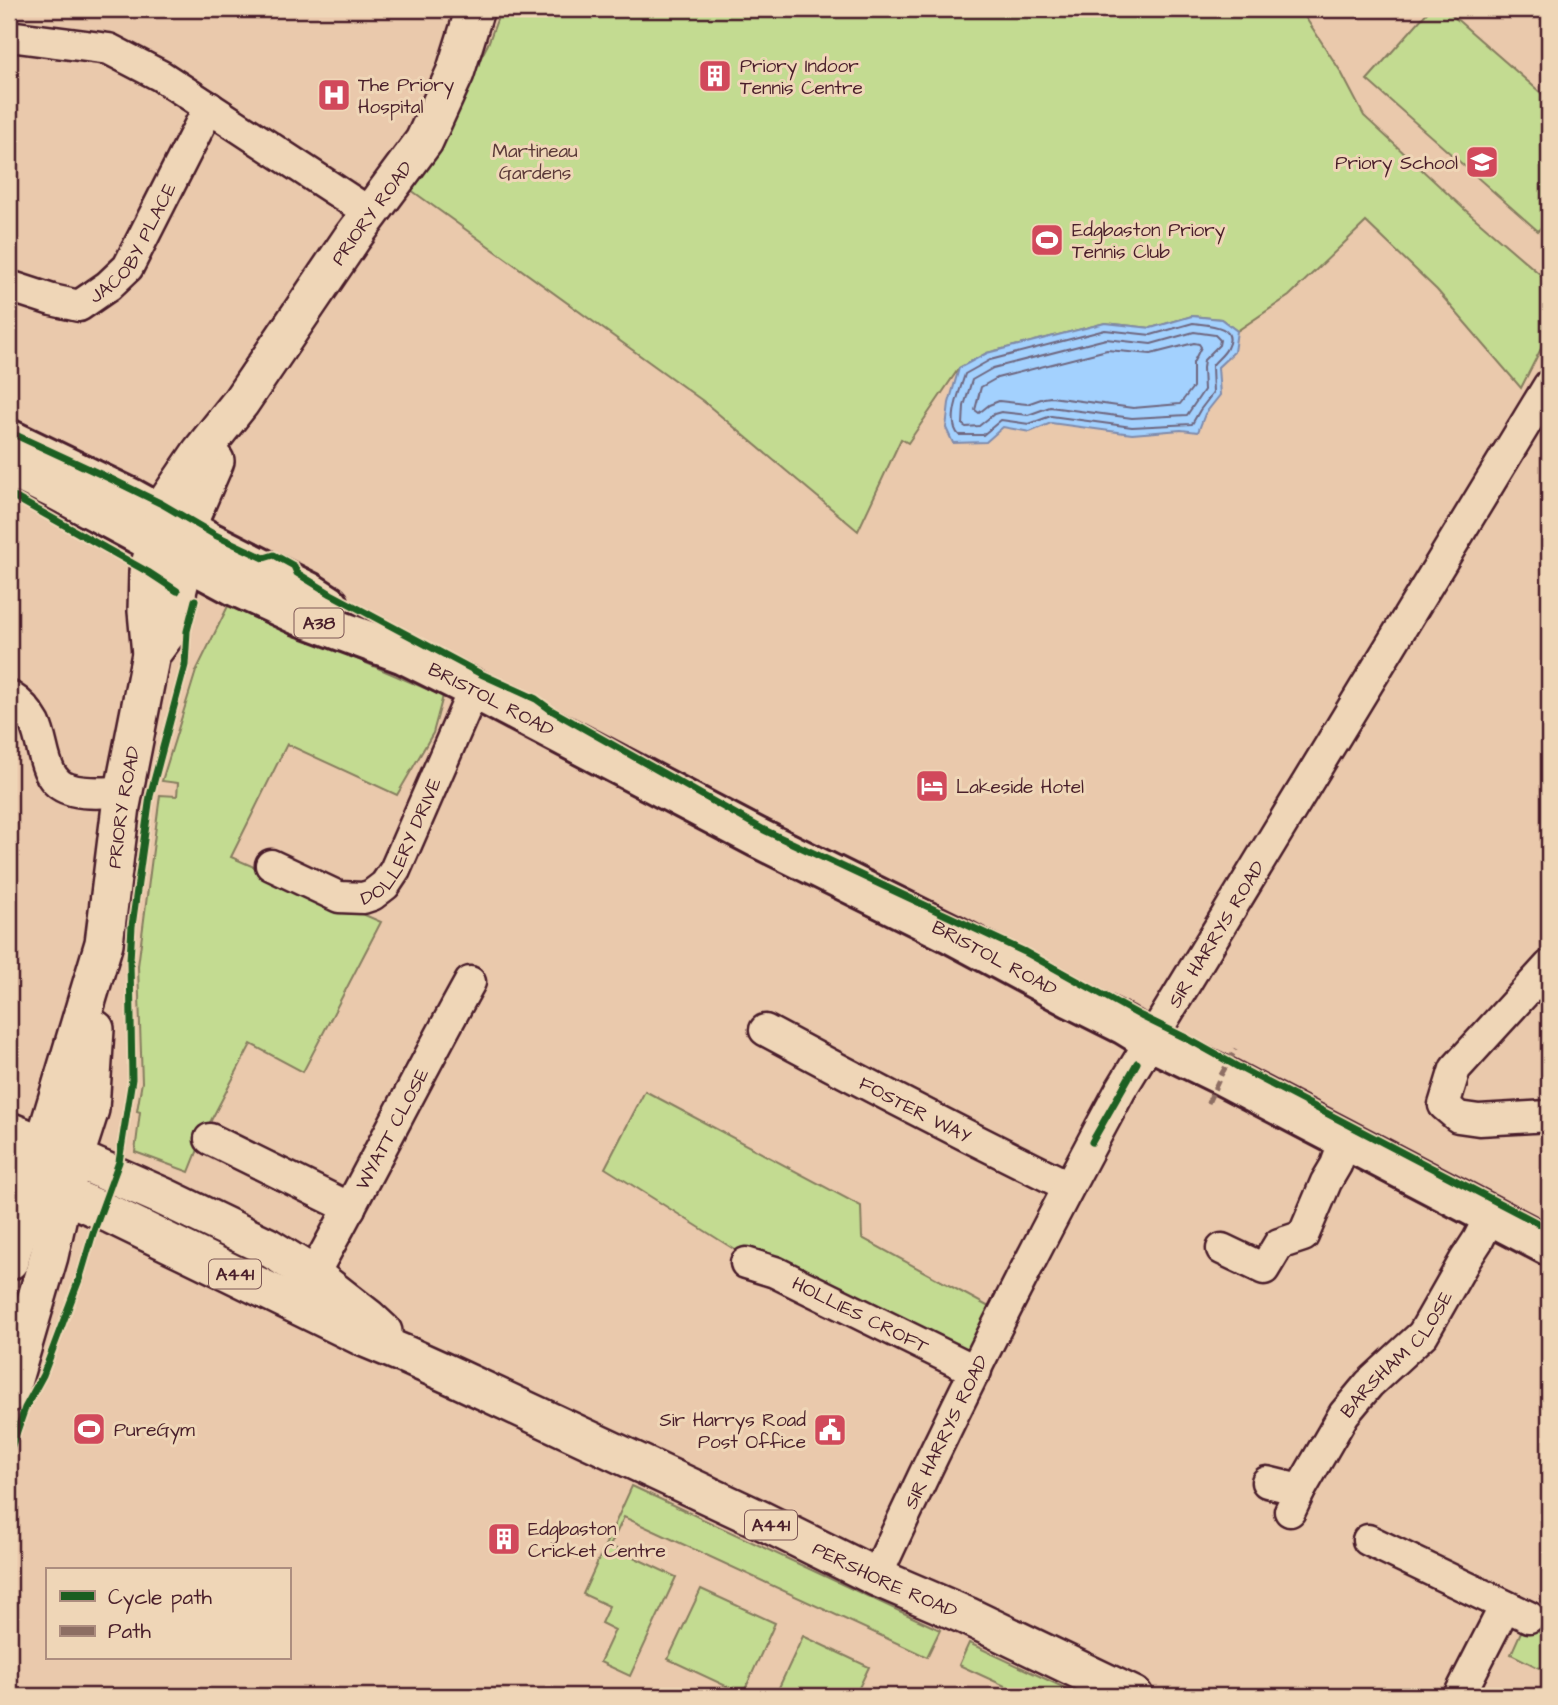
<svg xmlns="http://www.w3.org/2000/svg" width="1558" height="1705" viewBox="0 0 1558 1705" font-family="'Architects Daughter',sans-serif">
	<rect width="100%" height="100%" fill="#eac9ac"/>
	<filter id="ink" filterUnits="userSpaceOnUse"><feTurbulence type="fractalNoise" baseFrequency=".0143" numOctaves="2"/><feDisplacementMap in="SourceGraphic" scale="14" xChannelSelector="R" yChannelSelector="G"/><feConvolveMatrix kernelMatrix="1 2 1 2 8 2 1 2 1" color-interpolation-filters="sRGB"/></filter>
	<g filter="url(#ink)">
		<!-- green -->
		<g fill="#c3db91" stroke="#867d5e" stroke-width="2">
			<path d="M 501,9 L 1300,9 L 1341,72 L 1364,116 L 1463,208 L 1549,282 L 1549,333 L 1521,388 L 1437,290 L 1366,222 L 1289,296 L 1237,331 L 1221,319 L 1192,316 L 1151,328 L 1105,323 L 987,353 L 959,368 L 908,443 L 901,439 L 858,531 L 703,401 L 411,190 L 488,44 Z"/>
			<path d="M 1430,9 L 1445,9 L 1549,100 L 1549,218 L 1538,231 L 1367,80 Z"/>
			<path d="M 229,604 L 443,696 L 433,733 L 397,795 L 287,744 L 231,857 L 381,922 L 303,1072 L 251,1044 L 205,1132 L 189,1172 L 135,1152 L 140,1112 L 137,1111 L 142,1082 L 138,966 L 160,795 L 177,796 L 178,783 L 162,781 L 196,671 Z"/>
			<path d="M 645,1091 L 861,1206 L 862,1238 L 991,1308 L 965,1366 L 748,1258 L 605,1168 Z"/>
			<path d="M 632,1486 L 940,1630 L 927,1657 L 624,1517 L 610,1546 L 676,1577 L 630,1676 L 600,1662 L 615,1630 L 601,1623 L 609,1606 L 583,1594 Z"/>
			<path d="M 701,1589 L 775,1623 L 743,1694 L 668,1659 Z"/>
			<path d="M 1524,1625 L 1549,1637 L 1548,1666 L 1539,1668 L 1511,1654 Z"/>
			<path d="M 803,1636 L 869,1667 L 855,1696 L 775,1696 Z"/>
			<path d="M 969,1643 L 1082,1696 L 1000,1696 L 1005,1686 L 959,1665 Z"/>
		</g>
		<!-- water -->
		<path fill="#a3d1fe" stroke="#7f8aaa" stroke-width="2" d="M 1192,316 L 1221,319 L 1237,331 L 1234,352 L 1218,367 L 1220,395 L 1205,414 L 1198,432 L 1181,430 L 1132,434 L 1051,423 L 1030,432 L 1003,427 L 986,442 L 953,443 L 946,428 L 949,403 L 959,368 L 987,353 L 1105,323 L 1151,328 Z"/>
		<g fill="none" stroke-linecap="round" stroke-linejoin="round">
			<!-- shore -->
			<g stroke="#6e667f" stroke-width="2">
				<path d="M 1193,323 C 1207,325 1239,325 1227,348 C 1224,355 1216,360 1212,366 L 1213,393 L 1200,410 L 1192,424 L 1132,427 L 1051,416 L 1029,424 L 1001,420 L 983,435 L 959,435 C 946,422 960,391 965,374 L 990,360 L 1105,330 L 1151,335 Z"/>
				<path d="M 1194,332 L 1215,335 L 1220,340 L 1219,345 L 1204,360 L 1203,368 L 1204,390 L 1187,415 L 1132,418 L 1050,407 L 1028,415 L 1001,412 L 994,414 L 979,426 L 966,427 L 963,425 L 964,406 L 972,380 L 993,368 L 1106,339 L 1151,344 Z"/>
				<path d="M 1194,343 L 1199,344 L 1201,347 L 1193,363 L 1193,387 L 1180,404 L 1133,408 L 1051,397 L 1044,398 L 1027,404 L 999,401 L 989,405 L 979,413 L 975,410 L 981,387 L 997,378 L 1107,350 L 1151,354 Z"/>
			</g>
			<defs>
				<g id="minor">
					<path d="M 9,36 L 109,49 L 161,76 L 370,213"/>
					<path id="s1" d="M 9,286 L 52,300 L 79,306 L 108,286 L 128,267 L 209,107"/>
					<path d="M 9,696 C 19,702 29,713 35,724 C 45,745 42,781 69,789 C 86,795 107,792 124,792"/>
					<path id="s2" d="M 271,865 L 339,897 L 363,898 L 372,895 L 385,885 L 395,870 L 474,689"/>
					<path d="M 1549,966 L 1455,1069 L 1444,1105 L 1458,1117 L 1479,1120 L 1549,1116"/>
					<path id="s3" d="M 765,1030 C 865,1084 966,1136 1068,1186"/>
					<path d="M 210,1139 L 350,1208"/>
					<path d="M 1222,1249 L 1264,1269 L 1279,1244 L 1303,1236 L 1326,1182 L 1336,1165 L 1345,1140"/>
					<path id="s4" d="M 746,1263 L 775,1272 L 976,1371"/>
					<path id="s5" d="M 313,1275 C 367,1178 416,1079 470,982"/>
					<path d="M 1267,1482 L 1300,1490"/>
					<path id="s6" d="M 1290,1511 L 1300,1490 L 1344,1414 L 1369,1384 L 1423,1334 L 1465,1260 L 1478,1240 L 1490,1216"/>
					<path d="M 1368,1540 L 1529,1617"/>
					<path id="s7" d="M 876,1577 C 952,1412 1034,1250 1120,1091 L 1549,385"/>
					<path d="M 1459,1696 L 1505,1606"/>
				</g>
				<g id="major">
					<path d="M 151,654 L 168,631 L 185,559 L 192,514 L 215,461"/>
					<path d="M 9,1131 L 75,1158 L 164,1197 L 268,1247 L 313,1275 L 368,1318 L 383,1332"/>
					<path id="s8" d="M 10,1171 L 112,1215 L 365,1338 L 406,1355 L 457,1378 L 761,1520 L 876,1577 L 967,1616 L 1134,1696"/>
					<path id="s9" d="M 9,1261 L 104,943 L 121,806 L 151,654 L 147,611 L 148,572 L 167,502 L 201,452 L 240,403 L 352,238 L 424,141 L 455,73 L 475,9"/>
					<path d="M 9,1393 L 49,1256 L 63,1193 L 90,1109 L 95,1029"/>
				</g>
				<g id="highway">
					<path d="M 9,439 L 131,498 L 212,543 L 309,592 L 329,605"/>
					<path id="s10" d="M 9,467 L 56,490 L 237,587 L 298,615 L 404,654 L 474,689 L 758,838 L 952,934 L 1071,998 L 1125,1025 L 1151,1041 L 1221,1075 L 1549,1246"/>
				</g>
			</defs>
			<!-- minor casing -->
			<use href="#minor" stroke="#4a1f2b" stroke-width="35"/>
			<!-- major casing -->
			<use href="#major" stroke="#4a1f2b" stroke-width="42"/>
			<!-- highway casing -->
			<use href="#highway" stroke="#4a1f2b" stroke-width="44"/>
			<!-- minor -->
			<use href="#minor" stroke="#efd6b7" stroke-width="30"/>
			<!-- major -->
			<use href="#major" stroke="#efd6b7" stroke-width="37"/>
			<!-- highway -->
			<use href="#highway" stroke="#efd6b7" stroke-width="38"/>
			<!-- quiet -->
			<path stroke="#8d6e63" stroke-width="5" stroke-dasharray="10 5" stroke-linecap="butt" d="M 1208,1103 L 1221,1075 L 1236,1049"/>
			<defs>
				<g id="cycleway">
					<path d="M 9,432 L 111,479 L 162,504 L 215,535 L 264,558 L 274,555 L 294,566 L 297,573 L 331,594 L 481,674 L 536,699 L 551,710 L 764,830 L 1025,952 L 1141,1016 L 1188,1039 L 1240,1068 L 1549,1229"/>
					<path d="M 9,494 L 148,572 L 177,591"/>
					<path d="M 1092,1142 L 1137,1063"/>
					<path d="M 9,1454 L 25,1408 L 43,1375 L 80,1277 L 93,1233 L 119,1162 L 132,1079 L 130,960 L 132,926 L 150,796 L 185,665 L 187,631 L 195,600"/>
				</g>
			</defs>
			<!-- cycleway casing -->
			<use href="#cycleway" stroke="#efd6b7" stroke-width="11"/>
			<!-- cycleway -->
			<use href="#cycleway" stroke="#1b5e20" stroke-width="7"/>
		</g>
	</g>
	<!-- icons -->
	<defs>
		<symbol id="building-square" viewBox="-11 -11 22 22"><rect x="-9" y="-9" width="18" height="18" rx="4" fill="#d1495b" stroke="#efd6b7"/><path d="M-4-6H4V6H1V3H-1V6H-4ZM-2.5-4.3h1.7v1.8h-1.7ZM.8-4.3h1.7v1.8H.8ZM-2.5-1h1.7V.8h-1.7ZM.8-1h1.7V.8H.8Z" fill="#fff"/></symbol>
		<symbol id="hospital-square" viewBox="-11 -11 22 22"><rect x="-9" y="-9" width="18" height="18" rx="4" fill="#d1495b" stroke="#efd6b7"/><path d="M-5-5h3v3.5h4V-5h3V5h-3V1.5h-4V5h-3Z" fill="#fff"/></symbol>
		<symbol id="school-square" viewBox="-11 -11 22 22"><rect x="-9" y="-9" width="18" height="18" rx="4" fill="#d1495b" stroke="#efd6b7"/><path d="M0-5L7-2L0 1L-7-2ZM-4 1L0 2.5L4 1V4Q0 6-4 4Z" fill="#fff"/></symbol>
		<symbol id="stadium-square" viewBox="-11 -11 22 22"><rect x="-9" y="-9" width="18" height="18" rx="4" fill="#d1495b" stroke="#efd6b7"/><path d="M0-5a6.5 5 0 1 0 0 10a6.5 5 0 1 0 0-10ZM-3.5-1.8h7v3.6h-7Z" fill="#fff"/></symbol>
		<symbol id="hotel-square" viewBox="-11 -11 22 22"><rect x="-9" y="-9" width="18" height="18" rx="4" fill="#d1495b" stroke="#efd6b7"/><path d="M-6-4.5h1.5V1H6V5H4.5V3h-9V5H-6ZM-4 0a1.8 1.8 0 1 1 3.6 0ZM.5 0V-2.5h3Q6-2.5 6 0Z" fill="#fff"/></symbol>
		<symbol id="civic-square" viewBox="-11 -11 22 22"><rect x="-9" y="-9" width="18" height="18" rx="4" fill="#d1495b" stroke="#efd6b7"/><path d="M-.6-6.5H3V-4.5H.6V-3L4-1V1h2V6H-6V1h2V-1L-.6-3ZM-1.2 2.5V6h2.4V2.5Z" fill="#fff"/></symbol>
	</defs>
	<g fill-rule="evenodd">
		<use href="#building-square" x="696" y="57" width="38" height="38"/>
		<use href="#hospital-square" x="315" y="76" width="38" height="38"/>
		<use href="#school-square" x="1463" y="143" width="38" height="38"/>
		<use href="#stadium-square" x="1028" y="221" width="38" height="38"/>
		<use href="#hotel-square" x="913" y="767" width="38" height="38"/>
		<use href="#stadium-square" x="70" y="1410" width="38" height="38"/>
		<use href="#civic-square" x="811" y="1411" width="38" height="38"/>
		<use href="#building-square" x="485" y="1520" width="38" height="38"/>
	</g>
	<g text-anchor="middle" stroke-width="6" stroke-linejoin="round" paint-order="stroke">
		<!-- shield labels -->
		<g fill="#efd6b7" stroke="#7c5655" stroke-width="2">
			<rect x="294.5" y="608.5" width="49" height="29" rx="5"/>
			<rect x="209" y="1259.5" width="52" height="29" rx="5"/>
			<rect x="745" y="1510.5" width="52" height="29" rx="5"/>
		</g>
		<g font-size="18" font-weight="bold" fill="#4a1f2b">
			<text x="319" y="629">A38</text>
			<text x="235" y="1280">A441</text>
			<text x="771" y="1531">A441</text>
		</g>
		<!-- poi labels -->
		<g font-size="19" fill="#4a1f2b" stroke="#efd6b7" text-anchor="start">
			<text x="740" y="72">Priory Indoor<tspan x="740" dy="22">Tennis Centre</tspan></text>
			<text x="358" y="91">The Priory<tspan x="358" dy="22">Hospital</tspan></text>
			<text x="1458" y="169" text-anchor="end">Priory School</text>
			<text x="1072" y="236">Edgbaston Priory<tspan x="1072" dy="22">Tennis Club</tspan></text>
			<text x="956" y="793">Lakeside Hotel</text>
			<text x="806" y="1426" text-anchor="end">Sir Harrys Road<tspan x="806" dy="22">Post Office</tspan></text>
			<text x="114" y="1436">PureGym</text>
			<text x="528" y="1535">Edgbaston<tspan x="528" dy="22">Cricket Centre</tspan></text>
		</g>
		<!-- park labels -->
		<g font-size="19" fill="#5c3b3a" stroke="#efd6b7">
			<text x="535" y="157">Martineau<tspan x="535" dy="22">Gardens</tspan></text>
		</g>
		<!-- street labels -->
		<g font-size="19" fill="#4a1f2b" stroke="#efd6b7">
			<text dy="7" stroke="none"><textPath href="#s9" startOffset="1134">PRIORY ROAD</textPath></text>
			<text dy="7" stroke="none"><textPath href="#s1" startOffset="158">JACOBY PLACE</textPath></text>
			<text dy="7" stroke="none"><textPath href="#s10" startOffset="536">BRISTOL ROAD</textPath></text>
			<text dy="7" stroke="none"><textPath href="#s9" startOffset="469">PRIORY ROAD</textPath></text>
			<text dy="7" stroke="none"><textPath href="#s2" startOffset="170">DOLLERY DRIVE</textPath></text>
			<text dy="7" stroke="none"><textPath href="#s7" startOffset="728">SIR HARRYS ROAD</textPath></text>
			<text dy="7" stroke="none"><textPath href="#s10" startOffset="1102">BRISTOL ROAD</textPath></text>
			<text dy="7" stroke="none"><textPath href="#s3" startOffset="170">FOSTER WAY</textPath></text>
			<text dy="7" stroke="none"><textPath href="#s5" startOffset="166">WYATT CLOSE</textPath></text>
			<text dy="7" stroke="none"><textPath href="#s4" startOffset="126">HOLLIES CROFT</textPath></text>
			<text dy="7" stroke="none"><textPath href="#s6" startOffset="191">BARSHAM CLOSE</textPath></text>
			<text dy="7" stroke="none"><textPath href="#s7" startOffset="161">SIR HARRYS ROAD</textPath></text>
			<text dy="7" stroke="none"><textPath href="#s8" startOffset="966">PERSHORE ROAD</textPath></text>
		</g>
	</g>
	<!-- margin -->
	<rect width="1558" height="1705" fill="none" stroke="#efd6b7" stroke-width="35"/>
	<rect x="18" y="18" width="1523" height="1670" fill="none" stroke="#4a1f2b" stroke-width="2.5" filter="url(#ink)"/>
	<!-- legend -->
	<rect x="46" y="1568" width="245" height="91" fill="#efd6b7" stroke="#ad8d7f" stroke-width="2"/>
	<rect x="60" y="1591" width="35" height="10" fill="#1b5e20" stroke="#ad8d7f" stroke-width="2"/>
	<text x="108" y="1604" font-size="21" fill="#4a1f2b">Cycle path</text>
	<rect x="60" y="1626" width="35" height="10" fill="#8d6e63" stroke="#ad8d7f" stroke-width="2"/>
	<text x="108" y="1638" font-size="21" fill="#4a1f2b">Path</text>
</svg>
